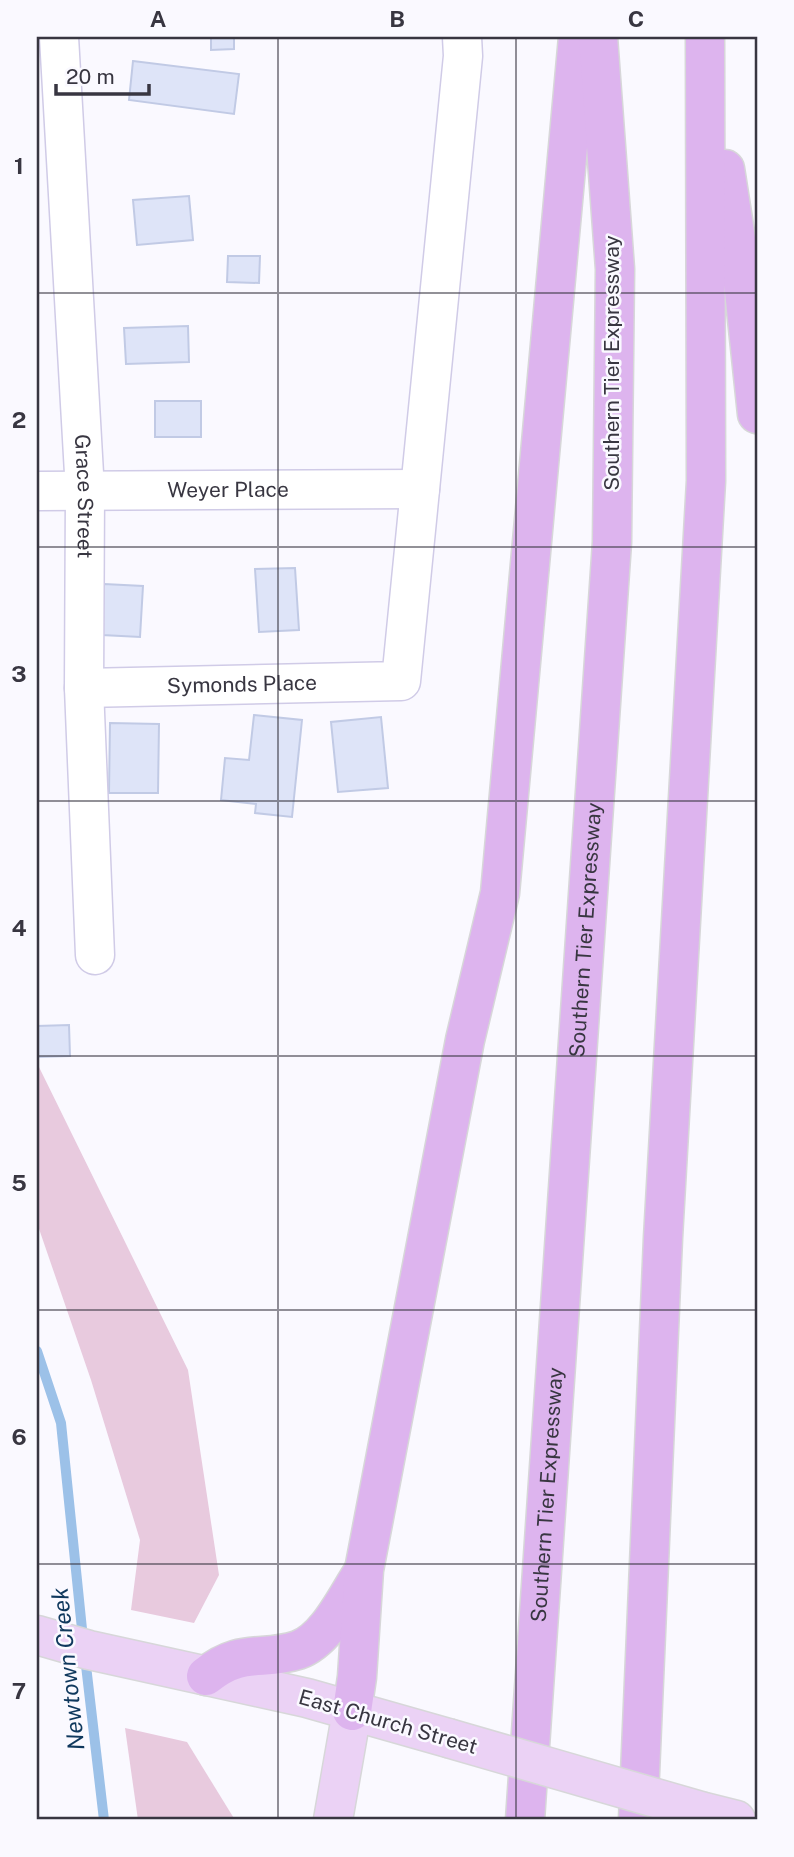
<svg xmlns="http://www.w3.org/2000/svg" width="794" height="1857" viewBox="0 0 794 1857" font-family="'Public Sans',sans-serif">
	<rect width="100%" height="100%" fill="#faf9ff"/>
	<!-- green -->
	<g fill="#e8cade">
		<path d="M 37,1063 L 188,1370 L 219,1575 L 194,1623 L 131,1610 L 140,1540 L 91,1380 L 37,1223 Z"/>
		<path d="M 125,1728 L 187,1742 L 235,1820 L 138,1820 Z"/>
	</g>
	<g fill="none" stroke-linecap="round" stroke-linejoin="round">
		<!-- stream -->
		<g stroke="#9cc1e8" stroke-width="10">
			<path d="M 37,1351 L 61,1423 L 83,1639"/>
			<path d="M 85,1657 L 104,1820"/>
		</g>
	</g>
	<!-- building -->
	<g fill="#dee4f8" stroke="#c1cae5" stroke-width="2">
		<path d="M 211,37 L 234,37 L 234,49 L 211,50 Z"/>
		<path d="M 133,61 L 239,74 L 234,114 L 129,100 Z"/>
		<path d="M 189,196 L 193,240 L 137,245 L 133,200 Z"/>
		<path d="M 228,256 L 260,256 L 259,283 L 227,282 Z"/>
		<path d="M 188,326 L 189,362 L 126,364 L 124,328 Z"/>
		<rect x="155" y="401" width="46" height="36"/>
		<path d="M 295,568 L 299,630 L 259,632 L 255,569 Z"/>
		<path d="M 104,584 L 143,586 L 140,637 L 102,635 Z"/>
		<path d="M 254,715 L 302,720 L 292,817 L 255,813 L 256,804 L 221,800 L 225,758 L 249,760 Z"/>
		<path d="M 381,717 L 388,788 L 338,792 L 331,722 Z"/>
		<path d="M 110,723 L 159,724 L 158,793 L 109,793 Z"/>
		<path d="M 69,1025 L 70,1056 L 37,1057 L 37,1026 Z"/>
	</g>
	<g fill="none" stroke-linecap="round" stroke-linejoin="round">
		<defs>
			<g id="minor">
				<path id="s1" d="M 59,37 L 85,491 L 84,688 L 95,955"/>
				<path id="s2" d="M 37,491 L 420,489"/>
				<path id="s3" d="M 84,688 L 401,681 L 463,56 L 462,37"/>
			</g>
			<g id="major">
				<path d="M 37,1635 L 89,1650 L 307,1698 L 448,1738"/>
				<path d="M 704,1812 L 736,1820"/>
				<path d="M 333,1820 L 352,1711"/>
			</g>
			<g id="highway">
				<path d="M 725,169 L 744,290 L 757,414"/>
				<path d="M 206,1676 C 242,1647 261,1662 298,1650 C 328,1639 346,1597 363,1572"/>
				<path d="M 352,1711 L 357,1677 L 364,1570 L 465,1040 L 500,893 L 578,37"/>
				<path id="s4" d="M 525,1820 L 612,542 L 615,269 L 598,37"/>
				<path d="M 638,1820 L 663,1238 L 706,481 L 705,37"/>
			</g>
		</defs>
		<!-- minor casing -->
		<use href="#minor" stroke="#d0cbe7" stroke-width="41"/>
		<!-- major casing -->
		<use href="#major" stroke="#d7d7d9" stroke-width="41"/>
		<!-- highway casing -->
		<use href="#highway" stroke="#d7d7d9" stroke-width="41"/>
		<!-- minor -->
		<use href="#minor" stroke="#fff" stroke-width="38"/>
		<!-- major -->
		<use href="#major" stroke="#ebd2f5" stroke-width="38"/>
		<!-- highway -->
		<use href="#highway" stroke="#ddb4ee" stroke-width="38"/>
		<defs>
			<path id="major-bridge" d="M 448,1738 L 704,1812"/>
		</defs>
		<!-- major-bridge casing -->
		<use href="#major-bridge" stroke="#d7d7d9" stroke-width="41" stroke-linecap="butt"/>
		<!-- major-bridge -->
		<use href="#major-bridge" stroke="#ebd2f5" stroke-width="38"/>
	</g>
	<!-- grid -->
	<path fill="none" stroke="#383641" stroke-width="2" stroke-opacity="0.55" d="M 278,37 L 278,1820M 516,37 L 516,1820M 37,293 L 757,293M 37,547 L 757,547M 37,801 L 757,801M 37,1056 L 757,1056M 37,1310 L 757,1310M 37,1564 L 757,1564"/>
	<g text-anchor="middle" stroke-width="5" stroke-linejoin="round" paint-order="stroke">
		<!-- street labels -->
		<g font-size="21" fill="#383641" stroke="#faf9ff">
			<text transform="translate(612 363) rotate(-90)" y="7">Southern Tier Expressway</text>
			<text dy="7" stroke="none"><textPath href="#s2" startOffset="191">Weyer Place</textPath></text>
			<text dy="7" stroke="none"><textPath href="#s1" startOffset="460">Grace Street</textPath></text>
			<text dy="7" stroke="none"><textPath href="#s3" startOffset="158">Symonds Place</textPath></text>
			<text dy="7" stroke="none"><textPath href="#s4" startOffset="892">Southern Tier Expressway</textPath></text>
			<text dy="7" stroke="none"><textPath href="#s4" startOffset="326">Southern Tier Expressway</textPath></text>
			<text transform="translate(388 1722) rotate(16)" y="7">East Church Street</text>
		</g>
		<!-- water labels -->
		<g font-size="23" font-style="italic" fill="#0f385d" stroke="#faf9ff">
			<text transform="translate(68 1669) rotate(-96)" y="8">Newtown Creek</text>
		</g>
	</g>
	<!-- border -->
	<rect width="794" height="1857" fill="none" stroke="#faf9ff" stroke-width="77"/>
	<!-- scale -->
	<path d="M56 84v10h93v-10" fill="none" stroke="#383641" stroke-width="3.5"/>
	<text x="66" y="84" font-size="21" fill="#383641" stroke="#faf9ff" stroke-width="5" paint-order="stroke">20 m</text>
	<rect x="38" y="38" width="718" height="1780" fill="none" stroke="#383641" stroke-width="2.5"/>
	<g font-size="23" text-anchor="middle" font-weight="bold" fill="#383641">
		<text x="158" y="27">A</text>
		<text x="397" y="27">B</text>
		<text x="636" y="27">C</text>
		<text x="19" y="174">1</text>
		<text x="19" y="428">2</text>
		<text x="19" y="682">3</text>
		<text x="19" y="936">4</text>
		<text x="19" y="1191">5</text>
		<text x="19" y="1445">6</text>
		<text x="19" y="1699">7</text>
	</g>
</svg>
